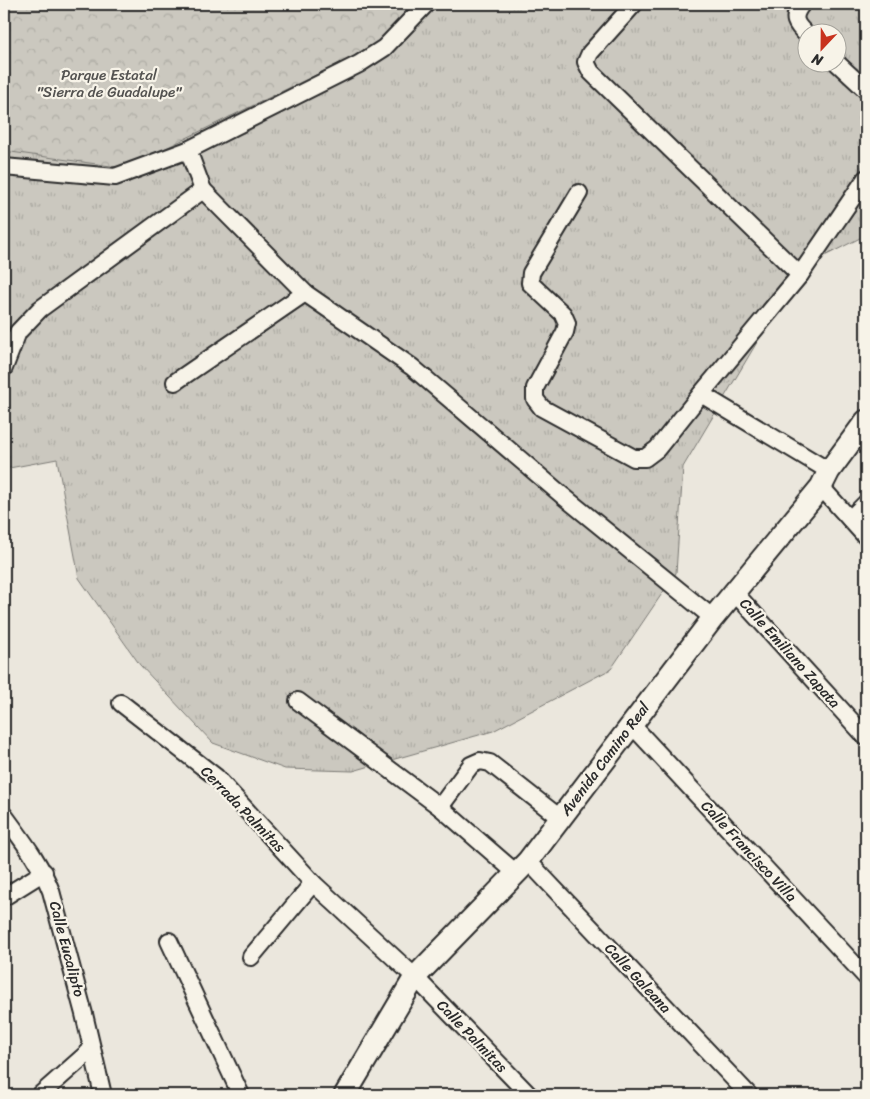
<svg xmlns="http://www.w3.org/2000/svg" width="870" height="1099" viewBox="0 0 870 1099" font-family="Sriracha,sans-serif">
	<defs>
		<pattern id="grass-tufts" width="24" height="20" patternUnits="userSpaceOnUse" patternTransform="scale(1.25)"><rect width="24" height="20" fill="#cbc8bf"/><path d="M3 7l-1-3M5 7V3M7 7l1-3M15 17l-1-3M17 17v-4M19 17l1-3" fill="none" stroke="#aeaca4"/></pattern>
		<pattern id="forest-crowns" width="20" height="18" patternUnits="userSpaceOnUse" patternTransform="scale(1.25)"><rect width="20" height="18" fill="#cbc8bf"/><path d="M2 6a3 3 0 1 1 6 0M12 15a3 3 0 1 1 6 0" fill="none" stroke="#aeaca4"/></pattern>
	</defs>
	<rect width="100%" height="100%" fill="#ebe7dd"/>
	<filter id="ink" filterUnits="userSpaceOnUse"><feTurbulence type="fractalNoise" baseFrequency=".02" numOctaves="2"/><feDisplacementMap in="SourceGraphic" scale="10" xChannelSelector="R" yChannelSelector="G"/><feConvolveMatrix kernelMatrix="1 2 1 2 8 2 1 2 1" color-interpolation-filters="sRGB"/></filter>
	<g filter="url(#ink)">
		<!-- grass -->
		<path fill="url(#grass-tufts)" stroke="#7b7a75" fill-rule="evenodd" d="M 4,4 L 866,4 L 866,235 L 801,268 L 683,467 L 676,573 L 611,669 L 493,731 L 353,771 L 285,769 L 213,743 L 140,665 L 79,578 L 57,459 L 4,469 ZM 808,32 L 838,32 L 838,62 L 808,62 Z"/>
		<!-- forest -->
		<path fill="url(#forest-crowns)" stroke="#7b7a75" d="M 4,4 L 419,4 L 377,45 L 125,168 L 4,151 Z"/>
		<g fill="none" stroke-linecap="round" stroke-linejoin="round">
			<defs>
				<g id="minor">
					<path d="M 634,4 L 590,53 L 586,62 L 591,72 L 800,275"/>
					<path d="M 802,4 C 790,18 796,25 808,36"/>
					<path d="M 836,62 L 866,90"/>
					<path d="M 188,150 L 203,190 L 305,293 L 412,367 L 563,496 L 713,618"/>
					<path d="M 4,167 L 115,177 L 188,150 L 359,64 L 384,48 L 426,4"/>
					<path d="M 579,193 L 531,273 L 530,283 L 563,314 L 567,323 L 565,332 L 535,388 L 535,399 L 542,408 L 634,458 L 645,458 L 657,449 L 701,394 L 800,275 L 866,178"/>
					<path d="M 4,368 L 18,332 L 40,309 L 203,190"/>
					<path d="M 175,382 L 305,293"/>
					<path d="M 701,394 L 829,471"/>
					<path d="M 821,487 L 866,537"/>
					<path d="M 850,519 L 866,503"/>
					<path d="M 734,592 L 866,737"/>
					<path d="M 298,701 L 440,807"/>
					<path d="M 121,703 L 216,777 L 313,883 L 415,977 L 529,1095"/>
					<path d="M 631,724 L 866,977"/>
					<path d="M 4,815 C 22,840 40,862 51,891 L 84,1014 L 103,1095"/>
					<path d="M 528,861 L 749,1095"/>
					<path d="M 516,873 L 440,807 L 471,765 L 480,761 L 490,763 L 560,818"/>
					<path d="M 4,897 L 44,872"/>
					<path d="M 169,941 L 241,1095"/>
					<path d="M 251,957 L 313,883"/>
					<path d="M 40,1095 L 92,1049"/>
				</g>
				<path id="tertiary" d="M 345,1095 L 415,977 L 528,861 L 713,618 L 821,487 L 829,471 L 866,421"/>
			</defs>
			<!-- minor casing -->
			<use href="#minor" stroke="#2b2b2b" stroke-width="20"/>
			<!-- tertiary casing -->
			<use href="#tertiary" stroke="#2b2b2b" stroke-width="25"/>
			<!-- minor -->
			<use href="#minor" stroke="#f7f3e8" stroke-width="16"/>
			<!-- tertiary -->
			<use href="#tertiary" stroke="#f7f3e8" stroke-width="21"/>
		</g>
	</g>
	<g text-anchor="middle" stroke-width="4.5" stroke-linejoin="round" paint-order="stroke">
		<!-- park labels -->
		<g font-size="15" fill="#535250" stroke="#f7f3e8">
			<text x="109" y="80">Parque Estatal<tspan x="109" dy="17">"Sierra de Guadalupe"</tspan></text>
		</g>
		<!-- street labels -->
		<g font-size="15" fill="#2b2b2b" stroke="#f7f3e8">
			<text transform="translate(790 653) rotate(48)" y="5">Calle Emiliano Zapata</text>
			<text transform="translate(605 759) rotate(-53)" y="5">Avenida Camino Real</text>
			<text transform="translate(243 809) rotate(46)" y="5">Cerrada Palmitas</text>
			<text transform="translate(749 851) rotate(47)" y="5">Calle Francisco Villa</text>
			<text transform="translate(67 949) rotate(75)" y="5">Calle Eucalipto</text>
			<text transform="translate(638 978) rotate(47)" y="5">Calle Galeana</text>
			<text transform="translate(472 1036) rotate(46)" y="5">Calle Palmitas</text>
		</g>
	</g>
	<!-- margin -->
	<rect width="870" height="1099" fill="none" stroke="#f7f3e8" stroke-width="20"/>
	<rect x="10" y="10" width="850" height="1079" fill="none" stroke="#2b2b2b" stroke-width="2" filter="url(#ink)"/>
	<!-- north arrow -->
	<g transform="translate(822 48) rotate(202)"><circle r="24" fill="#f7f3e8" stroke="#a5a39c"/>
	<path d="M0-4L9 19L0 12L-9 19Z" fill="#c8321e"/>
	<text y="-8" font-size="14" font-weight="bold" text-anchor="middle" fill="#2b2b2b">N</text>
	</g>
</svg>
